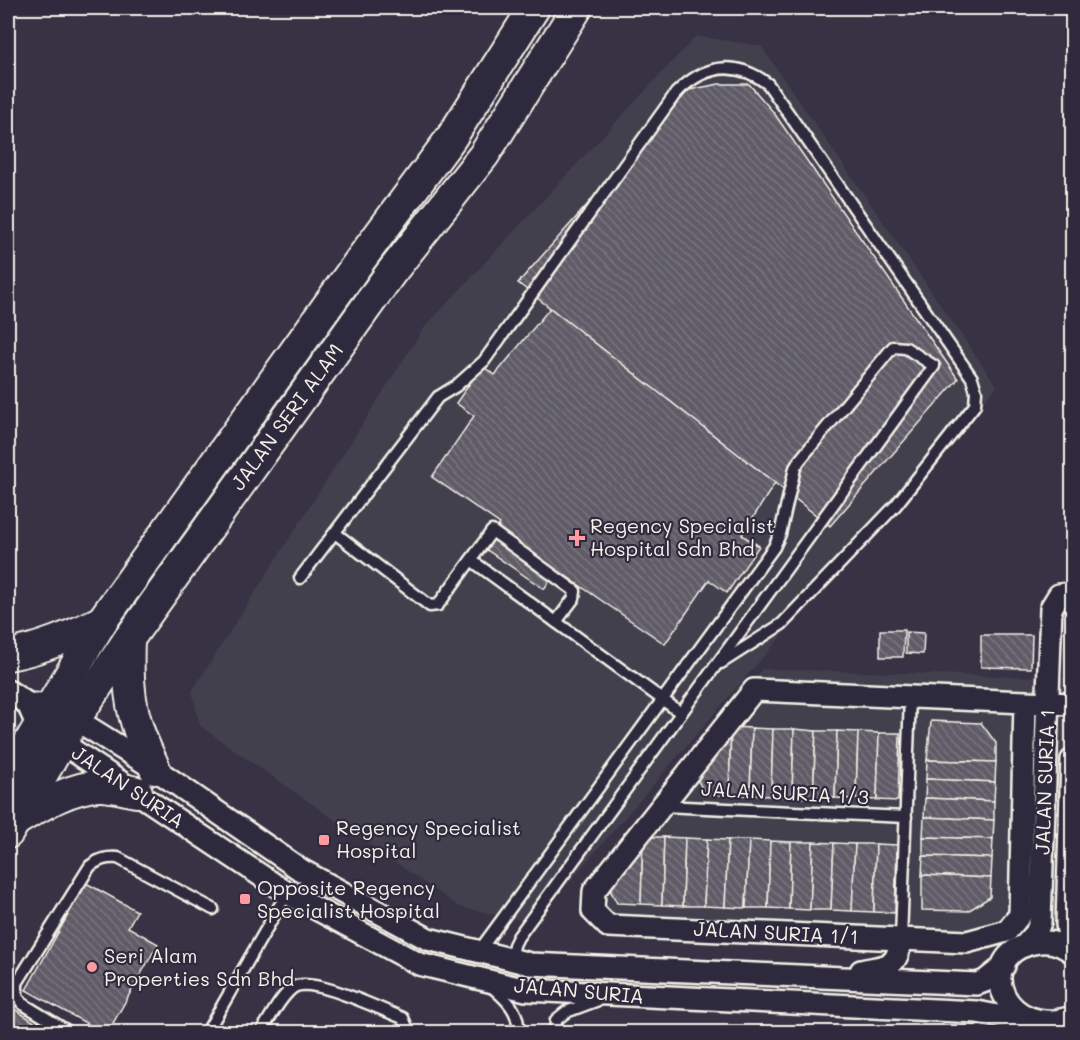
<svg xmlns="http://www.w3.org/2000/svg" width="1080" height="1040" viewBox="0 0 1080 1040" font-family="Mali,sans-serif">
	<defs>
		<pattern id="building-back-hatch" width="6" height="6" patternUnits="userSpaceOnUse" patternTransform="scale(1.5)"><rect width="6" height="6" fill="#5f5c67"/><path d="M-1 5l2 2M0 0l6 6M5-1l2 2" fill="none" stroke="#77747d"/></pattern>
	</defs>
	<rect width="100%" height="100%" fill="#373244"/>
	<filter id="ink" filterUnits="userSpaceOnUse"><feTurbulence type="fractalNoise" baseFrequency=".0167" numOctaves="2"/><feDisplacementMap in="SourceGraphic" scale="12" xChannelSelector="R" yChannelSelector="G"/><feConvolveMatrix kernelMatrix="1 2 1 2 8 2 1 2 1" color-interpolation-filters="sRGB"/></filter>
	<g filter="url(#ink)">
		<!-- built -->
		<g fill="#433f4e">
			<path d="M 696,36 L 761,46 L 997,386 L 534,923 L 459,907 L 200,726 L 192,691 L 423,329 Z"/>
			<path d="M 762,669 L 1072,678 L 1072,936 L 587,917 L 586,888 Z"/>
		</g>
		<!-- building -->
		<g fill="url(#building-back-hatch)" stroke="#f4f1e8" stroke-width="1.5">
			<path d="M 719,84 L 749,84 L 774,113 L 958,379 L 830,526 L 518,283 L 689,90 Z"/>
			<path d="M 550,308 L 775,483 L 742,535 L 759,546 L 727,593 L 709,580 L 665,644 L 557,570 L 544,589 L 484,548 L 500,524 L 432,477 L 474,416 L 456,403 L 482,366 L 495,375 Z"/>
			<path d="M 880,630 L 904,630 L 903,657 L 880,657 Z"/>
			<path d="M 906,632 L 924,633 L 923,654 L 906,653 Z"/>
			<path d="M 981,635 L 1032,635 L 1031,668 L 981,667 Z"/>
			<path d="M 931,721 L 981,723 L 996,743 L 996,762 L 927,760 Z"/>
			<path d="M 731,727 L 729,795 L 705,794 L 694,773 Z"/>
			<path d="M 731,727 L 752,728 L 750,795 L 729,795 Z"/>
			<path d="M 752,728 L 773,729 L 771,796 L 750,795 Z"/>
			<path d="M 773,729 L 794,729 L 792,797 L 771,796 Z"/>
			<path d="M 794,729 L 816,731 L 813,798 L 792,797 Z"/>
			<path d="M 816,731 L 837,731 L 835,798 L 813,798 Z"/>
			<path d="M 837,731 L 858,732 L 856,799 L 835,798 Z"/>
			<path d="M 858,732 L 879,733 L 877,800 L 856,799 Z"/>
			<path d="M 879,733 L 900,733 L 898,801 L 877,800 Z"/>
			<path d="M 927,760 L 996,762 L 995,782 L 926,779 Z"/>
			<path d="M 926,779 L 995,782 L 994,801 L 925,798 Z"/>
			<path d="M 925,798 L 994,801 L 994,820 L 924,817 Z"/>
			<path d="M 924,817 L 994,820 L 993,839 L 923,837 Z"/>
			<path d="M 643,837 L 641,904 L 617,903 L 606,882 Z"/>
			<path d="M 643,837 L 664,837 L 662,905 L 641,904 Z"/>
			<path d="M 664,837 L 685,838 L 683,906 L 662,905 Z"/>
			<path d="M 923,837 L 993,839 L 992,858 L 923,856 Z"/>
			<path d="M 685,838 L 707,839 L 704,906 L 683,906 Z"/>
			<path d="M 707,839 L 728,840 L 725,907 L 704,906 Z"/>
			<path d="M 728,840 L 749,840 L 746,908 L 725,907 Z"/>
			<path d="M 749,840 L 770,841 L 768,908 L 746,908 Z"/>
			<path d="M 770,841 L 791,842 L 789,909 L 768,908 Z"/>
			<path d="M 791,842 L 813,842 L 810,910 L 789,909 Z"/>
			<path d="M 813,842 L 834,843 L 831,910 L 810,910 Z"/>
			<path d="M 834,843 L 855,844 L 852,911 L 831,910 Z"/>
			<path d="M 855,844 L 876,844 L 874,912 L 852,911 Z"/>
			<path d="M 876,844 L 897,845 L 895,913 L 874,912 Z"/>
			<path d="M 923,856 L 992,858 L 991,878 L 922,875 Z"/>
			<path d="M 922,875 L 991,878 L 990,897 L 968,911 L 922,910 Z"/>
			<path d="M 86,883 L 137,911 L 128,927 L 158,944 L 108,1032 L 102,1032 L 26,990 Z"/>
			<path d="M 8,1005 L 50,1032 L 18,1032 L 8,1026 Z"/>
		</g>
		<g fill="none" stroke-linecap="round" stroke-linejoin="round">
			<defs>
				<g id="lane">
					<path d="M 335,533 L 430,606 L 438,605 L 492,531 L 575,591 L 574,598 L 556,622"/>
					<path d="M 471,560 L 681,713"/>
					<path d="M 300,578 L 438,397 L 456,386 L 484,361 L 676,93 C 704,65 735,59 768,84 L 972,378 L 976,391 L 975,405 L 896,505 L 782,624 L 721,663"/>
					<path d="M 663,806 L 906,817"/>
					<path d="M 901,939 L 910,697"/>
					<path d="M 479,951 L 774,547 L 780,534 L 795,468 L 799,461 L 893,347 L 906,348 L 934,366 L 518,937 L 514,945 L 512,959"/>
					<path d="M 491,986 C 506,999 520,1011 518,1032"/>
					<path d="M 69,1032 L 23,1004 L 17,997 L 17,983 L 90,866 C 100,859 106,857 118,858 L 213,909"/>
					<path d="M 207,1032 L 287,893"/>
					<path d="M 261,1032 C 269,1020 281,995 294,987 C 313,976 381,1010 403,1018 L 409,1032"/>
					<path d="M 555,1032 L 556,1020 L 566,1012 L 601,999"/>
				</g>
				<g id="street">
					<path d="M 8,691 L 28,704 L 52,706 L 75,719 L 155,769 L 301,870 L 428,939 L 530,964 L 977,984 L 985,981 L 1004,966"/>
					<path d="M 1025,702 L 1020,915 L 1007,931 L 967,942 L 608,926 L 593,911 L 594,891 L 754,690 L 1072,704"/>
					<path d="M 28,704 L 38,727 L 287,893 L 419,964 L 526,990 L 977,1012 L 1018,1020"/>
					<path d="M 1024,946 L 1036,933 L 1040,922 L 1051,608 L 1059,595 L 1066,594 L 1072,597"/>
					<path d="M 1071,951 L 1067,924 L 1072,760"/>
					<path d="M 1072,952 C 1059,942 1046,939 1029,944 C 972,961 1006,1040 1072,1017"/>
					<path d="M 861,971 C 888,965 897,969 901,939"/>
				</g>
				<g id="secondary">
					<path d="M 129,639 C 128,668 128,697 137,725 C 141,740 149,755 155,769"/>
					<path d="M 8,655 C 41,649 71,636 102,621"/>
					<path d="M 8,778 L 102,621 L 361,259 L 451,138 L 534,8"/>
					<path d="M 17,820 C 40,806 72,786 100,786 C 112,786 126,790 137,792"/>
					<path d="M 8,833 L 75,719 L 129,639 L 390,274 L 484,155 L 577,8"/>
				</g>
			</defs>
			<!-- lane casing -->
			<use href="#lane" stroke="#f4f1e8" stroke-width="15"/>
			<!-- street casing -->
			<use href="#street" stroke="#f4f1e8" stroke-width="26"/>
			<!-- secondary casing -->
			<use href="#secondary" stroke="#f4f1e8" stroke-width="34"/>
			<!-- lane -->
			<use href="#lane" stroke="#2f2a3d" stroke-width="10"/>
			<!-- street -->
			<use href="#street" stroke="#2f2a3d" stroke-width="21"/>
			<!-- secondary -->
			<use href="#secondary" stroke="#2f2a3d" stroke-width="30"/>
		</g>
	</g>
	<!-- markers -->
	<g fill="#ff9aa2" stroke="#2f2a3d" stroke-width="2">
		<path d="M574 529h6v6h6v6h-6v6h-6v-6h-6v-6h6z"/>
		<rect x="318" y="834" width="12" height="12" rx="3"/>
		<rect x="239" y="893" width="12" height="12" rx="3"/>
		<circle cx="92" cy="967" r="6"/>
	</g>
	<g text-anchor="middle" stroke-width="4.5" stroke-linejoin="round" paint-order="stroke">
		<!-- street labels -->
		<g font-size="20" fill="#f4f1e8" stroke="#2f2a3d">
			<text transform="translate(287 417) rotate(-54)" y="7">JALAN SERI ALAM</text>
			<text transform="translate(1045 782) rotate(-88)" y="7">JALAN SURIA 1</text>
			<text transform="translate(128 787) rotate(34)" y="7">JALAN SURIA</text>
			<text transform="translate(785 793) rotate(3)" y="7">JALAN SURIA 1/3</text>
			<text transform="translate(776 933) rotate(3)" y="7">JALAN SURIA 1/1</text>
			<text transform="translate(579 991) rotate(5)" y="7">JALAN SURIA</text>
		</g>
		<!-- poi labels -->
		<g font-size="20" fill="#f4f1e8" stroke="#2f2a3d" text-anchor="start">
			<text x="590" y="533">Regency Specialist<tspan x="590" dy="23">Hospital Sdn Bhd</tspan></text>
			<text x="336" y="835">Regency Specialist<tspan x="336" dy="23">Hospital</tspan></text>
			<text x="257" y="895">Opposite Regency<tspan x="257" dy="23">Specialist Hospital</tspan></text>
			<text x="104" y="963">Seri Alam<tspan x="104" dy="23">Properties Sdn Bhd</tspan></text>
		</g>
	</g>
	<!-- margin -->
	<rect width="1080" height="1040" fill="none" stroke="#2f2a3d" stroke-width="30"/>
	<rect x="15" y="15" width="1050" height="1010" fill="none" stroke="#f4f1e8" stroke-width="2" filter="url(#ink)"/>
</svg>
